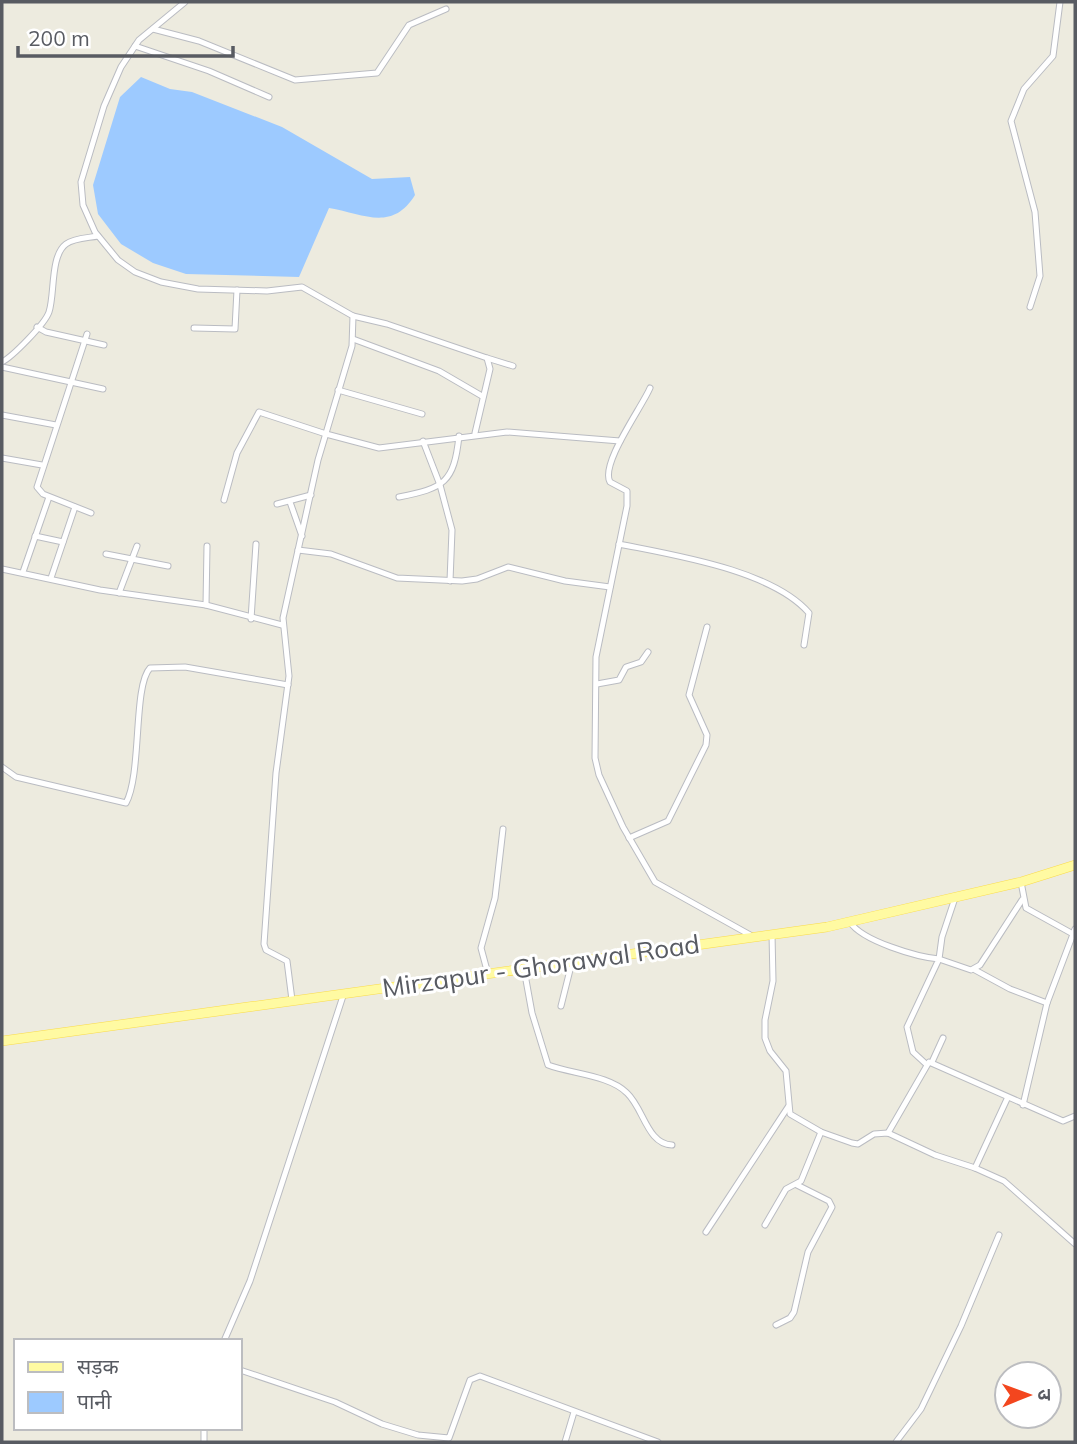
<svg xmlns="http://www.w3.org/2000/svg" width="1077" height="1444" viewBox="0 0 1077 1444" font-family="Mulish,'Noto Sans Devanagari',sans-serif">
	<rect width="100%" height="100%" fill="#edebdf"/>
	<!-- water -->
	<path fill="#9dcaff" d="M 141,77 L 170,89 L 192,92 L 282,127 L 372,179 L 410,177 L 415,195 C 392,232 364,214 329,208 L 299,277 L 186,274 L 153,263 L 121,244 L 98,214 L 93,185 L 120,97 Z"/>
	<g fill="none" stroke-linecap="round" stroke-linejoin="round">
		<defs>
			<g id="minor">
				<path d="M 185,2 L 139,40 L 121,67 L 104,106 L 81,182 L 83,205 L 95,232 L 118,260 L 135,272 L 161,282 L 198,289 L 267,291 L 302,287 L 353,316 L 352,346 L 318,460 L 283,618 L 289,676 L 276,773 L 264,944 L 266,950 L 287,961 L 292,1000"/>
				<path d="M 153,29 L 199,41 L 295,80 L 377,73 L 409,25 L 446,9"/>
				<path d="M 135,46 L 209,71 L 269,97"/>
				<path d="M 1030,307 L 1040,276 L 1035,212 L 1011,121 L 1024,89 L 1053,56 L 1060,2"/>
				<path d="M 353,316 L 387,324 L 487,358 L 490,369 L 475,433"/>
				<path d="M 37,327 L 46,332 L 104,345"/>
				<path d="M 194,328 L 235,329 L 237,290"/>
				<path d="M 87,334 L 37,487 L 43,494 L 91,513"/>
				<path d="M 353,339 L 439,371 L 482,396"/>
				<path d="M 487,358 L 513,366"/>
				<path d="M 2,362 C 12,357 45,324 49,312 C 55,294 50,256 66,244 C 74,238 88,238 98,236"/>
				<path d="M 2,367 L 103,389"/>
				<path d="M 650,388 C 642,407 600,464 610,482 L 627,491 L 627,506 L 596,657 L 595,758 L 599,775 L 623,827 L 655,882 L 752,936"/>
				<path d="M 338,390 L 422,414"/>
				<path d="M 2,415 L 56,425"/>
				<path d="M 423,441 L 440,485 L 452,530 L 450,581"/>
				<path d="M 2,458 L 42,465"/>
				<path d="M 399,497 C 444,488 454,483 459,436"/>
				<path d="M 224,500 L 237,453 L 259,412 L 326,434 L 379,448 L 507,432 L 620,441"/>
				<path d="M 290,502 L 302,536"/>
				<path d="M 277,504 L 311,495"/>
				<path d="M 35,536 L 63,542"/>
				<path d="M 619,544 C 673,555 772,570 809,613 L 804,645"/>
				<path d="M 298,550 L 331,554 L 397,578 L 462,581 L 477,579 L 508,567 L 565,581 L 610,587"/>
				<path d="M 106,554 L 168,566"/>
				<path d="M 2,569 L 100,590 L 206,605 L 282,625"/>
				<path d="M 23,572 L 49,497"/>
				<path d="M 51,578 L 75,507"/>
				<path d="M 119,593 L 137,546"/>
				<path d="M 206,605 L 207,546"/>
				<path d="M 251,619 L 256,544"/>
				<path d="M 597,684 L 619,680 L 626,667 L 641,662 L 648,652"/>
				<path d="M 2,767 L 16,777 L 126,803 C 142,774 133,686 150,668 L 185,667 L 288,685"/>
				<path d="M 629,838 L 668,821 L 706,745 L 707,735 L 689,695 L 707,627"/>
				<path d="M 1021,882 L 1026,908 L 1073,934"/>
				<path d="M 955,898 L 942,937 L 939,959 L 971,970 L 980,965 L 1022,900"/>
				<path d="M 850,922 C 862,941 917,957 939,959 L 907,1027 L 913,1052 L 926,1064"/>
				<path d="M 772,934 L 773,981 L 765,1020 L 765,1038 L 770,1051 L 786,1071 L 790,1114 L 821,1132 L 852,1143 L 858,1144 L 874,1134 L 888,1133 L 935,1155 L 975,1168 L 1004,1181 L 1075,1244"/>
				<path d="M 524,969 L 532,1013 L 548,1065 C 572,1074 609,1075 627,1093 C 644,1109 647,1144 672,1145"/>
				<path d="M 975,970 L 1010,989 L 1047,1003"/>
				<path d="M 488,974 L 481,948 L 495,898 L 503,829"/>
				<path d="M 561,1006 L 572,962"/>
				<path d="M 932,1062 L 943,1038"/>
				<path d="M 1023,1105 L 1047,1003 L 1075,929"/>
				<path d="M 888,1133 L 929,1062 L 1063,1121 L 1075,1116"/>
				<path d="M 975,1168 L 1007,1099"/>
				<path d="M 765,1225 L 786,1189 L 801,1181 L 821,1132"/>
				<path d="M 706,1232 L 788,1107"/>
				<path d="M 776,1325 L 790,1318 L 794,1312 L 808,1252 L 832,1207 L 829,1201 L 797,1185"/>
				<path d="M 224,1341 L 250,1281 L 344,993"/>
				<path d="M 240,1370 L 335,1402 L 382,1424 L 418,1435 L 449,1438 L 470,1380 L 480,1376 L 658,1442"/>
				<path d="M 204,1442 L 204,1428"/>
				<path d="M 565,1442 L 574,1412"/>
				<path d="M 896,1442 L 921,1409 L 961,1326 L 999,1235"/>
			</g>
			<path id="primary" d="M 2,1041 L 827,927 L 1021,882 L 1075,865"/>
		</defs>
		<!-- minor casing -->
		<use href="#minor" stroke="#babcc2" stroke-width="7"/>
		<!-- primary casing -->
		<use href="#primary" stroke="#fadb4b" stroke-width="10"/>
		<!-- minor -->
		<use href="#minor" stroke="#fff" stroke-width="5"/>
		<!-- primary -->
		<use href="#primary" stroke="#fffaa2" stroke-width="9"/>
	</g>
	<g text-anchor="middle" stroke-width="6" stroke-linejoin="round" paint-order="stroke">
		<!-- street labels -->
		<g font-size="26" fill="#585b62" stroke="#fff">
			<text transform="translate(541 966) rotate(-8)" y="9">Mirzapur - Ghorawal Road</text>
		</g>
	</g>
	<!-- border -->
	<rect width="1077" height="1444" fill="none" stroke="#585b62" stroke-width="7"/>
	<!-- legend -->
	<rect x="14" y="1339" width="228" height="91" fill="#ffffff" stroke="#bcbdc0" stroke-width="2"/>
	<rect x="28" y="1362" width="35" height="10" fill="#fffaa2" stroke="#bcbdc0" stroke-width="2"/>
	<text x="77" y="1374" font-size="21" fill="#585b62">सड़क</text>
	<rect x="28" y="1392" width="35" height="21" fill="#9dcaff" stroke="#bcbdc0" stroke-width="2"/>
	<text x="77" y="1409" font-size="21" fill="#585b62">पानी</text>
	<!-- north arrow -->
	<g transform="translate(1028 1395) rotate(89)"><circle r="33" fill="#ffffff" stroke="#bcbdc0" stroke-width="2"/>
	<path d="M0-5L12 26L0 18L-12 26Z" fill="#f3461e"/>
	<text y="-10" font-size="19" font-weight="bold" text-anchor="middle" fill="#585b62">उ</text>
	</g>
	<!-- scale -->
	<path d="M18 46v10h215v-10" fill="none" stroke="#585b62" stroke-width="3.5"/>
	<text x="28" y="46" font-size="21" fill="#585b62" stroke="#ffffff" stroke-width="5" paint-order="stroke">200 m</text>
</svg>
